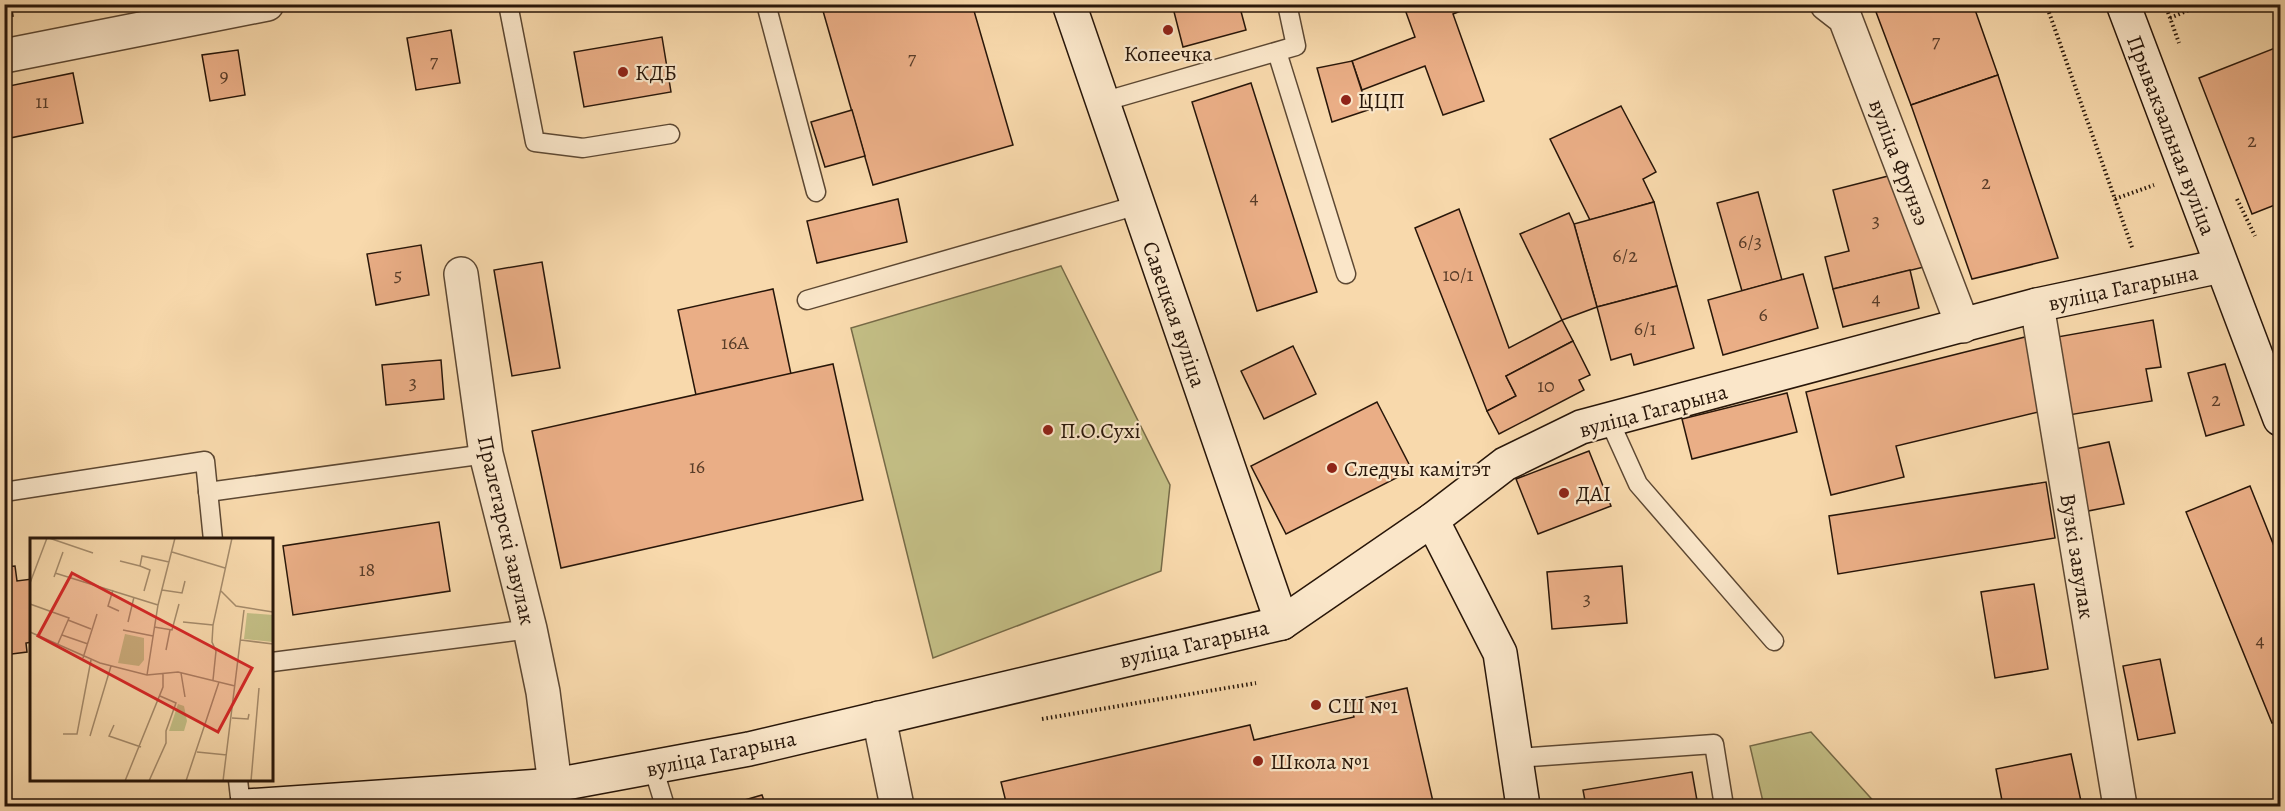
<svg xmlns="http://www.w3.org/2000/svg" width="2285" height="811" viewBox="0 0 2285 811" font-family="Alegreya,serif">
	<rect width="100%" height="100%" fill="#f8d9ac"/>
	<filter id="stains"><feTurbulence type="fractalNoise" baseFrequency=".00333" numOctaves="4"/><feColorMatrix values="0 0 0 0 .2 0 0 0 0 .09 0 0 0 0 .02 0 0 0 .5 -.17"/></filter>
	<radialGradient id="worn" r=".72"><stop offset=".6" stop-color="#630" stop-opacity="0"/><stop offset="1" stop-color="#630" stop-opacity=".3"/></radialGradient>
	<!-- green -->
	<g fill="#c3be85" stroke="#766a47" stroke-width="1.5">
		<path d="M 1061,266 L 1170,485 L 1161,571 L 933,658 L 851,328 Z"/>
		<path d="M 1811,732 L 1878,806 L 1764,806 L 1750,746 Z"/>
	</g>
	<!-- building -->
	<g fill="#eaae86" stroke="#281609" stroke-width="1.5">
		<path d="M 4,4 L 11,4 L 13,16 L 4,17 Z"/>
		<path d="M 821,4 L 972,4 L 1013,145 L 873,185 Z"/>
		<path d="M 1172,4 L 1239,4 L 1246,30 L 1183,47 Z"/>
		<path d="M 1403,4 L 1479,4 L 1453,14 L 1484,101 L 1443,115 L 1425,66 L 1362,90 L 1352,61 L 1415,37 Z"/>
		<path d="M 1873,4 L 1973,4 L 1998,75 L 1911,105 Z"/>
		<path d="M 451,30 L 460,83 L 416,90 L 407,38 Z"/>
		<path d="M 662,37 L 671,92 L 584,107 L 574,52 Z"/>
		<path d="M 2280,46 L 2280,203 L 2252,214 L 2199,78 Z"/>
		<path d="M 238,50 L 245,95 L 210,101 L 202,55 Z"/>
		<path d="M 1352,61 L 1368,110 L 1332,122 L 1317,68 Z"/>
		<path d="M 73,73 L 83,123 L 10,138 L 4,114 L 4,87 Z"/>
		<path d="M 1998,75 L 2058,258 L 1972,279 L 1911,105 Z"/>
		<path d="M 1251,83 L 1317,292 L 1257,311 L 1192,102 Z"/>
		<path d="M 1621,106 L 1656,172 L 1643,179 L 1654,202 L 1590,220 L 1550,139 Z"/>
		<path d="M 852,110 L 865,156 L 825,167 L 811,122 Z"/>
		<path d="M 1900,173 L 1924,267 L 1833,289 L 1825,257 L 1849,251 L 1833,190 Z"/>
		<path d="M 1758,192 L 1782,280 L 1742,291 L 1717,203 Z"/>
		<path d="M 898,199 L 907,242 L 817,263 L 807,221 Z"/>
		<path d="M 1654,202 L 1677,286 L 1597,307 L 1574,224 Z"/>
		<path d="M 1459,209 L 1509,348 L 1562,320 L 1573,341 L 1506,376 L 1516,396 L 1487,411 L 1415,228 Z"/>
		<path d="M 1569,213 L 1574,224 L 1597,307 L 1562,320 L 1520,234 Z"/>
		<path d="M 421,245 L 429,295 L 376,305 L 367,254 Z"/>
		<path d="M 542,262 L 560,368 L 512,376 L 494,270 Z"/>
		<path d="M 1910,270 L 1919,308 L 1843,327 L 1833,289 Z"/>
		<path d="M 1803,274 L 1818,328 L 1723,355 L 1708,300 Z"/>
		<path d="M 1677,286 L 1694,348 L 1634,365 L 1631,354 L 1611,360 L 1597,307 Z"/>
		<path d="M 773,289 L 791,374 L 696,395 L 678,310 Z"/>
		<path d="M 2153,320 L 2161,367 L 2146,369 L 2152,401 L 2069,415 L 2057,337 Z"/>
		<path d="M 2029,336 L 2047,410 L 1896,446 L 1904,477 L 1831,495 L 1806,392 Z"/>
		<path d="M 1573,341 L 1590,375 L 1579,380 L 1584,390 L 1499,434 L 1487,411 L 1516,396 L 1506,376 Z"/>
		<path d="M 1293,346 L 1316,394 L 1264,419 L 1241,371 Z"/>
		<path d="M 441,360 L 444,399 L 386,405 L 382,365 Z"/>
		<path d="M 833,364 L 863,500 L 561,568 L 532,431 Z"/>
		<path d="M 2225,364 L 2244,425 L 2206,436 L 2188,373 Z"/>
		<path d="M 1787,393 L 1797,432 L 1692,459 L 1682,419 Z"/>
		<path d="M 1377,402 L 1412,470 L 1286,534 L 1251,466 Z"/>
		<path d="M 2109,442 L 2124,504 L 2088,511 L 2075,449 Z"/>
		<path d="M 1589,451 L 1611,506 L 1538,534 L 1516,479 Z"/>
		<path d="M 2046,482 L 2055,538 L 1838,574 L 1829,516 Z"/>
		<path d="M 2250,486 L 2280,561 L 2280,720 L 2272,723 L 2186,512 Z"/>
		<path d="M 439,522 L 450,591 L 293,615 L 283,546 Z"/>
		<path d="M 15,566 L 17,581 L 32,579 L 32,642 L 26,643 L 27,652 L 4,655 L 4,567 Z"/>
		<path d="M 1622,566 L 1627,623 L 1552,629 L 1547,572 Z"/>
		<path d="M 2034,584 L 2048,669 L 1995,678 L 1981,592 Z"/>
		<path d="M 2160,659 L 2175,733 L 2138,740 L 2123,666 Z"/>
		<path d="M 1407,688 L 1434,806 L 1007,806 L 1001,782 L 1250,725 L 1254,740 L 1354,717 L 1350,701 Z"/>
		<path d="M 2071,754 L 2082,806 L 2003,806 L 1996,769 Z"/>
		<path d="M 1692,772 L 1698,806 L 1586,806 L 1583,790 Z"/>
		<path d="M 762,795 L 766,806 L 724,806 Z"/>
	</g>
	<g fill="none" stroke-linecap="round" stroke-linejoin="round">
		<defs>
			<g id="lane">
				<path d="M 508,4 L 535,142 L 583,148 L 670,134"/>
				<path d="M 766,4 L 816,192"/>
				<path d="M 1277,52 L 1346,274"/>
				<path d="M 1102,102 L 1296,46 L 1287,4"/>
				<path d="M 807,300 L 1138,205"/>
				<path d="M 1609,420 L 1638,484 L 1774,641"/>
				<path d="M 4,492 L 205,461 L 213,540"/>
				<path d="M 208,492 L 486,454"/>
				<path d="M 272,662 L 530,629"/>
				<path d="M 1516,758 L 1714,744 L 1724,806"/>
				<path d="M 653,767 L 665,806"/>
				<path d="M 238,780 L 241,806"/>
			</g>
			<g id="street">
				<path d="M 1827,4 L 1845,18 L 1963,326"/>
				<path d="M 4,56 L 267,4"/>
				<path d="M 461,274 L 486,454 L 530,629 L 543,692 L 555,785"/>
				<path d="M 2037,305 L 2120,806"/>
				<path d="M 879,718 L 897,806"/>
			</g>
			<g id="secondary">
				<path d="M 1069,4 L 1282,623"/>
				<path d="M 2123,4 L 2280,419"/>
				<path d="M 1432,520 L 1500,653 L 1523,806"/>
				<path d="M 246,806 L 555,785 L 749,749 L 1282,623 L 1432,520 L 1505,464 L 1581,427 L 2037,305 L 2221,266"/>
			</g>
		</defs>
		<!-- lane casing -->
		<use href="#lane" stroke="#5c4732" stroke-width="21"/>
		<!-- street casing -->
		<use href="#street" stroke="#5c4732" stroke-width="36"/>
		<!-- secondary casing -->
		<use href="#secondary" stroke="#281609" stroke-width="36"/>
		<!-- path -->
		<g stroke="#281609" stroke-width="4" stroke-dasharray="1.5 3" stroke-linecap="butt">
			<path d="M 2046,4 L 2133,250"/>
			<path d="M 2165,4 L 2179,43"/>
			<path d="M 2170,18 L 2203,4"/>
			<path d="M 2115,199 L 2154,185"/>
			<path d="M 2237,199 L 2255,236"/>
			<path d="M 1042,719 L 1256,683"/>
		</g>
		<!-- lane -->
		<use href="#lane" stroke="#fae6c9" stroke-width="18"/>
		<!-- street -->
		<use href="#street" stroke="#fae6c9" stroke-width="33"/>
		<!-- secondary -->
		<use href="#secondary" stroke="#fae6c9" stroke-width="33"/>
	</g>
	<!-- markers -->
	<g fill="#8f2418" stroke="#fae6c9" stroke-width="2">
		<circle cx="1168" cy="30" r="6"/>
		<circle cx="623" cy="72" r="6"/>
		<circle cx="1346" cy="100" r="6"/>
		<circle cx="1048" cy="430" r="6"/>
		<circle cx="1332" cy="468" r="6"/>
		<circle cx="1564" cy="493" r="6"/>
		<circle cx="1316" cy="705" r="6"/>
		<circle cx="1258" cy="761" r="6"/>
	</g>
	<g text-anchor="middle" stroke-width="4.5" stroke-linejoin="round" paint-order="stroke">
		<!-- number labels -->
		<g font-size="20" fill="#583c28">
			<text x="1936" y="47">7</text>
			<text x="912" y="64">7</text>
			<text x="434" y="67">7</text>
			<text x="224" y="82">9</text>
			<text x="42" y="108">11</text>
			<text x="2252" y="147">2</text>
			<text x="1986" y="189">2</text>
			<text x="1254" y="204">4</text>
			<text x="1876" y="227">3</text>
			<text x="1750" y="248">6/3</text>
			<text x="1625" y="262">6/2</text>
			<text x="398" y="281">5</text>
			<text x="1458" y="281">10/1</text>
			<text x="1876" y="305">4</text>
			<text x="1763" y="321">6</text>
			<text x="1645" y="335">6/1</text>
			<text x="735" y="349">16А</text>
			<text x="413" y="389">3</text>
			<text x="1546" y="392">10</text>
			<text x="2216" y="406">2</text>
			<text x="697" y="473">16</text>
			<text x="367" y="576">18</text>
			<text x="1587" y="605">3</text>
			<text x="2260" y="647">4</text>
		</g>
		<!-- poi labels -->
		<g font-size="22" fill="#281609" stroke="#fae6c9" text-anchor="start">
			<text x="1168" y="61" text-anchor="middle">Копеечка</text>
			<text x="635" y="80">КДБ</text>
			<text x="1358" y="108">ЦЦП</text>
			<text x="1060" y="438">П.О.Сухі</text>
			<text x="1344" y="476">Следчы камітэт</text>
			<text x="1576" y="501">ДАІ</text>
			<text x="1328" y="713">СШ №1</text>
			<text x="1270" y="769">Школа №1</text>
		</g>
		<!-- street labels -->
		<g font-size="22" fill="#281609" stroke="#fae6c9">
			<text transform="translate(2172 135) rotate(69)" y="8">Прывакзальная вуліца</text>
			<text transform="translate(1900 162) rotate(69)" y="8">вуліца Фрунзэ</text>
			<text transform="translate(2123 287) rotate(-12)" y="8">вуліца Гагарына</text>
			<text transform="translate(1175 314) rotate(71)" y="8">Савецкая вуліца</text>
			<text transform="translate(1653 410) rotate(-15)" y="8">вуліца Гагарына</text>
			<text transform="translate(507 530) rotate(77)" y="8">Пралетарскі завулак</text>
			<text transform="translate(2078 556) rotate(81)" y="8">Вузкі завулак</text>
			<text transform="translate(1194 643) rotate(-13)" y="8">вуліца Гагарына</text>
			<text transform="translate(721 753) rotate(-12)" y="8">вуліца Гагарына</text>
		</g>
	</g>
	<!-- overview -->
	<g transform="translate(30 538)">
		<rect width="243" height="243" fill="#f8d9ac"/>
		<path d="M 217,75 L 243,77 L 243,104 L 214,101 ZM 95,96 L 114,100 L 114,122 L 109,128 L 88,125 ZM 148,166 L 154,168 L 157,183 L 154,193 L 139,193 Z" fill="#c3be85"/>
		<path fill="none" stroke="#a58b6b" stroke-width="1.5" d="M 19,0 L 63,15M 142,14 L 195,30M 90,23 L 110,28M 25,35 L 128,67M 24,39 L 33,14M 0,45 L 17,0M 83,52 L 78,68 L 89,73M 132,52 L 152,55 L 155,43M 114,53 L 120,32 L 110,28 L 112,18 L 139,24M 191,53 L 206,68 L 243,74M 0,66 L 39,80 L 27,108M 38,82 L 61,91M 98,84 L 104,59M 153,84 L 183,87M 124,89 L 142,92 L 149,66M 93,92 L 123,98M 0,94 L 70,125 L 117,137 L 148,134 L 205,148M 32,97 L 58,106M 211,102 L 243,106M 136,112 L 140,92M 53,120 L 67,76M 151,135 L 155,159M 117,137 L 128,67 L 145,0M 183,142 L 186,113 L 182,104 L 183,87 L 202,0M 202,180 L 218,181 L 219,176M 84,187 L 79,198 L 111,209M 33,196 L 47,196 L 61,122M 60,198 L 81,128M 167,214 L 197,217M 95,243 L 133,149 L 133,135M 119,243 L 136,205 L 136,193 L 146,165 L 130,158M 156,243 L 189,144M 193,243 L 214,72M 221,243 L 229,150"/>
		<path fill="#d62828" fill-opacity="0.15" stroke="#d62828" stroke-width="3" d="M 42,35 L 222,130 L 188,194 L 8,98 Z"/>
		<rect width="243" height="243" fill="none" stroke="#281609" stroke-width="3"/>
	</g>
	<!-- margin -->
	<rect width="2285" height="811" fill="none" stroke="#f8d9ac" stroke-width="24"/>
	<rect x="6" y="6" width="2273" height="799" fill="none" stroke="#281609" stroke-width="3"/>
	<rect x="12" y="12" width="2261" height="787" fill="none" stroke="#281609" stroke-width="1.5"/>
	<rect width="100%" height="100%" filter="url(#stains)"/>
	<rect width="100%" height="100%" fill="url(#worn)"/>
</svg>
